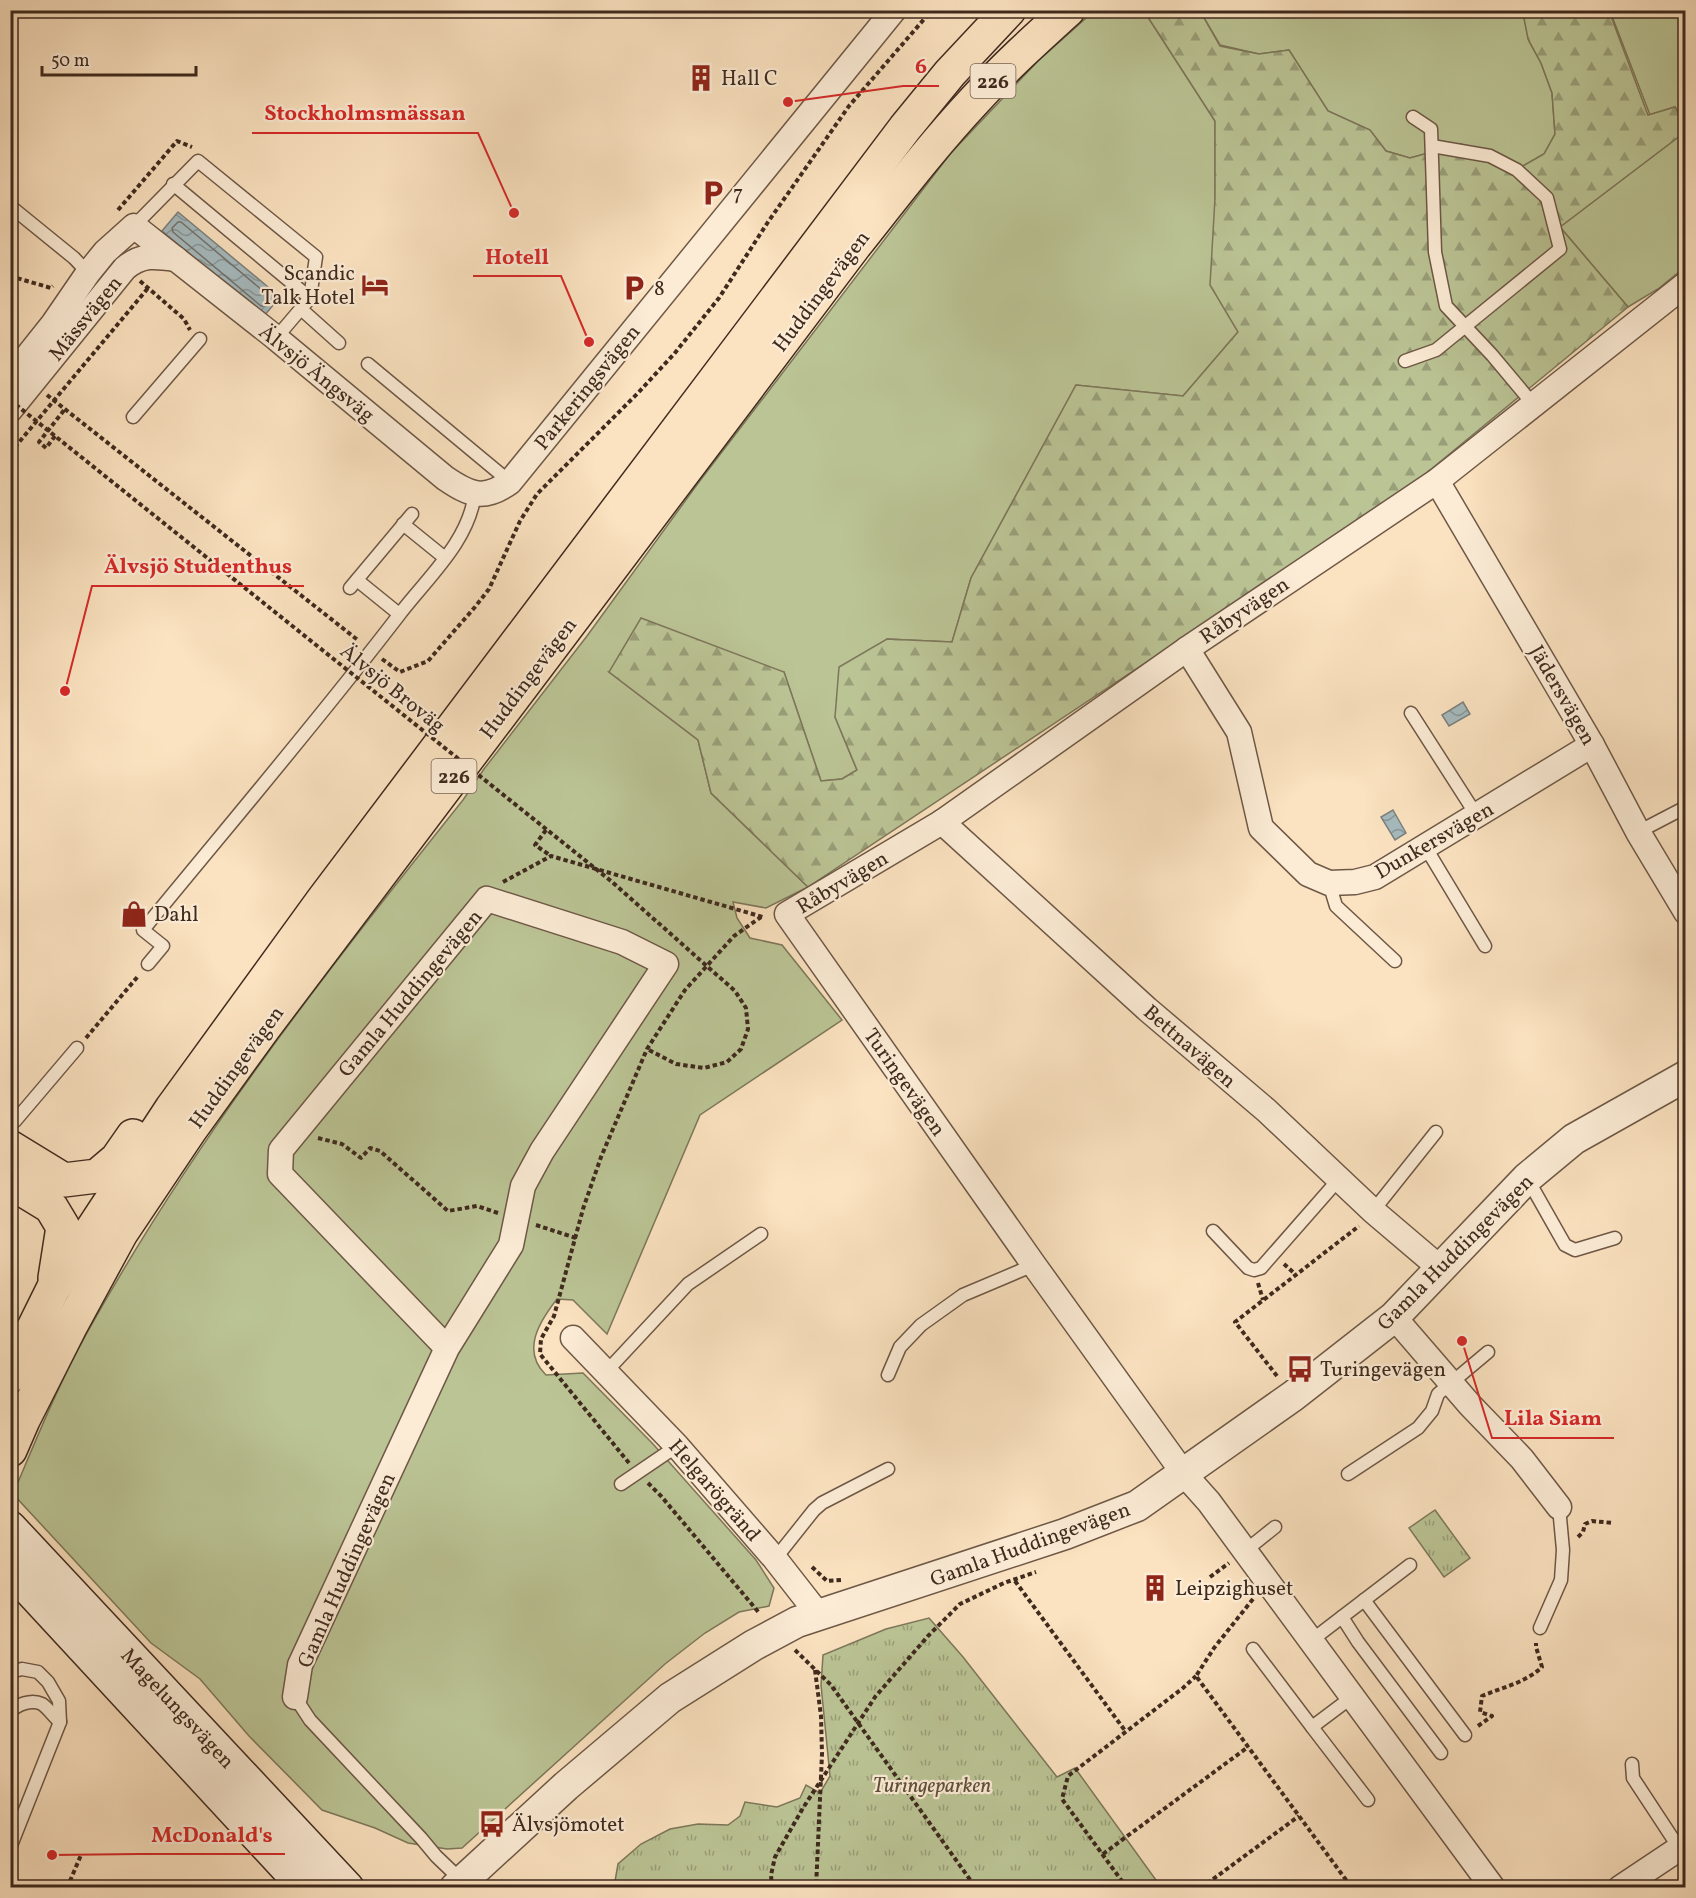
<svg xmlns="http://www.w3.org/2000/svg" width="1696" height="1898" viewBox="0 0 1696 1898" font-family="Vollkorn,serif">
	<defs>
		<pattern id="forest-firs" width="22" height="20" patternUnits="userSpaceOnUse" patternTransform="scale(1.5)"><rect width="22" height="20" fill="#bbc495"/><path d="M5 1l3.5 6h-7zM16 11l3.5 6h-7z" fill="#999f79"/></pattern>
		<pattern id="park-tufts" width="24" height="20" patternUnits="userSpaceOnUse" patternTransform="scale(1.5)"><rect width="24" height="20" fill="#bbc495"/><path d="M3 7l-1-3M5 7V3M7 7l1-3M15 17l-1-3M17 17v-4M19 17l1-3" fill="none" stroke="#999f79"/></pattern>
		<pattern id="water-waves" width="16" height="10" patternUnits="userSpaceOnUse" patternTransform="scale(1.5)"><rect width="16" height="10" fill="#a5babe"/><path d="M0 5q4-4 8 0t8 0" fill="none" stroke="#88979a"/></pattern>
	</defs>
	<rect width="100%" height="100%" fill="#fbe2c0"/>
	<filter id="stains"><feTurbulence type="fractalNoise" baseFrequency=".00333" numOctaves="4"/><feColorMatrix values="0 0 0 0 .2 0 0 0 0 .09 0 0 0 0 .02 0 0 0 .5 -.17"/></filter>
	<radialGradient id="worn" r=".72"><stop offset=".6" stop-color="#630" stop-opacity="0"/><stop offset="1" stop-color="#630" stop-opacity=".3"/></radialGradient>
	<!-- grass -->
	<g fill="#bbc495" stroke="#7d775a" stroke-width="1.5">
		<path d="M 1094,11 L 1144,11 L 1215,121 L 1215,198 L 1238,332 L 1183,396 L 1076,385 L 971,578 L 952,642 L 887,639 L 835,717 L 857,770 L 842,779 L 821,781 L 784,672 L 609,672 L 698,740 L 711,793 L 808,887 L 766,908 L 733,902 L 737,918 L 750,938 L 782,945 L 842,1020 L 700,1115 L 607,1334 L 573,1300 L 557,1299 C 539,1322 521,1351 546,1375 L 583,1373 L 653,1444 L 756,1560 L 774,1588 L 769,1606 L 739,1612 L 705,1633 L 665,1664 L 462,1848 L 447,1849 L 408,1843 L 375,1828 L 322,1810 L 249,1736 L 200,1679 L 151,1643 L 13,1494 C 36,1440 58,1385 87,1333 C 192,1143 327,970 463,800 L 484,769 L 587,636 L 699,482 L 950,154 L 1037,62 Z"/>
		<path d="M 1200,11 L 1524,11 L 1523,13 L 1529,41 L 1541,63 L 1552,93 L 1555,134 L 1544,154 L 1523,166 L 1495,162 L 1461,144 L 1410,158 L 1386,151 L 1370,130 L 1328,111 L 1289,50 L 1259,54 L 1220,45 Z"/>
		<path d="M 1610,11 L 1685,11 L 1685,124 L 1675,107 L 1650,115 Z"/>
		<path d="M 1685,132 L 1685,267 L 1658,289 L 1628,307 L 1560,227 Z"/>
	</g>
	<!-- forest -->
	<path fill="url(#forest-firs)" stroke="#7d775a" stroke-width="1.5" d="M 1144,11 L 1200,11 L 1220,46 L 1259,54 L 1289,50 L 1328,111 L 1370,130 L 1386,151 L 1410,158 L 1461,144 L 1495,162 L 1523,166 L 1544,154 L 1555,134 L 1552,93 L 1541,63 L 1528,39 L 1523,13 L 1524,11 L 1609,11 L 1648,115 L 1675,107 L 1685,124 L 1685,132 L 1560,227 L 1628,307 L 1407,489 L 808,887 L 711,793 L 698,740 L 609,672 L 641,618 L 784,672 L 821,781 L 842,779 L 857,770 L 835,717 L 839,667 L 887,639 L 952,642 L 971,578 L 1076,385 L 1183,396 L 1238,332 L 1210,285 L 1215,198 L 1215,121 Z"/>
	<!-- park -->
	<g fill="url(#park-tufts)" stroke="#7d775a" stroke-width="1.5">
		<path d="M 1435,1510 L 1470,1558 L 1444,1577 L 1409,1528 Z"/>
		<path d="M 929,1618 L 963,1657 L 1057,1777 L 1075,1768 L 1161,1887 L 614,1887 L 618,1864 L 641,1844 L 670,1829 L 698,1824 L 728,1825 L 740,1816 L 745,1802 L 777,1807 L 800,1798 L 806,1785 L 820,1793 L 830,1776 L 821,1685 L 823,1655 L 886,1629 Z"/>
	</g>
	<!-- water -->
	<g fill="url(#water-waves)" stroke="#7c807e" stroke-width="1.5">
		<path d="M 178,212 L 280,297 L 264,316 L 162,231 Z"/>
		<path d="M 1463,702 L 1470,714 L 1449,726 L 1442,715 Z"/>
		<path d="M 1393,810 L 1406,833 L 1395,840 L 1381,817 Z"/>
	</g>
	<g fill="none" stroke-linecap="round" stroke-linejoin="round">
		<!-- shore -->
		<path stroke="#72726e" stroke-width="1.5" d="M 178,222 L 181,222 L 269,296 L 270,299 L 265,306 L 261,306 L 173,232 L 172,228 Z"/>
		<defs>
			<g id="service">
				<path d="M 1413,117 L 1431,129 L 1435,252 L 1446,306 L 1492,355 L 1533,404"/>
				<path d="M 173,184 L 310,298"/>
				<path d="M 10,206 L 74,258 L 91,276"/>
				<path d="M 134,226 L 198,161 L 316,257 L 310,298 L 276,338"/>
				<path d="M 301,309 L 339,343"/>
				<path d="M 1405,361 L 1436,350 L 1560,249 L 1547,198 L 1517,170 L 1490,156 L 1432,146"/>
				<path d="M 368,364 L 510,482"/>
				<path d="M 133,417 L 200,339"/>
				<path d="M 403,524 L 445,558"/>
				<path d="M 357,580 L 399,614"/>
				<path d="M 350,588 L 412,514"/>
				<path d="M 1411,713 L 1477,816"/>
				<path d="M 1638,832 L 1686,807"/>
				<path d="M 1426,848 L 1485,946"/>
				<path d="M 1329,883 L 1336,906 L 1395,961"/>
				<path d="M 148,964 L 163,946 L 143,930 C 229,825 317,722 399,615 C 427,578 469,542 475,493"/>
				<path d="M 10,1118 L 15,1121 L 77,1048"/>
				<path d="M 1527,1178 L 1565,1245 L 1575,1250 L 1615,1238"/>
				<path d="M 1373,1211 L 1436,1132"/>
				<path d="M 1213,1231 L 1248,1268 L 1254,1270 L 1261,1268 L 1339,1179"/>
				<path d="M 606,1372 L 688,1284 L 761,1234"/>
				<path d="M 888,1375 L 900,1347 L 921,1325 L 963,1295 L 1034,1265"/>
				<path d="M 1348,1474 L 1418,1428 L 1432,1411 L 1438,1394 L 1488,1352"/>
				<path d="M 621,1484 L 677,1446"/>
				<path d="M 1245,1551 L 1275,1527"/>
				<path d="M 775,1559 L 814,1510 L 822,1503 L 888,1469"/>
				<path d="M 1364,1600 L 1465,1735"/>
				<path d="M 1342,1617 L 1410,1565"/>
				<path d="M 1540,1628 L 1561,1580 L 1563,1550 L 1559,1507"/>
				<path d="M 1312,1640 L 1342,1617 L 1358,1642 L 1441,1753"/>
				<path d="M 1253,1649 L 1312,1727 L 1352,1697"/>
				<path d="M 10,1672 L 22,1669 L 38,1672 L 48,1682 L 59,1701 L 60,1722 L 10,1848"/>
				<path d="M 295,1697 L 310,1720 L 421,1838 L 436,1856 L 462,1881"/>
				<path d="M 10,1713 C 16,1704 32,1699 42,1704 C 48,1708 54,1717 60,1722"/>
				<path d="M 1312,1727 L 1368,1800"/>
				<path d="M 1632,1764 L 1633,1778 L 1679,1848"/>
			</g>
			<g id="minor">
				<path d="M 10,378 L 53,324 L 88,273 L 105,252 L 134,226 L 276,338 L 445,478 C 470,495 484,501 510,482 L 894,10"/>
				<path d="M 10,410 L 125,268 C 142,254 155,256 176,259"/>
				<path d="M 1437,481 L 1592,745 L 1638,832 L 1686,912"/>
				<path d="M 1187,649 L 1239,732 L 1261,828 L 1308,874 L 1329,883 L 1355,882 L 1375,877 L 1592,745"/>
				<path d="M 942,822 L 1147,1009 L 1266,1110 L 1373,1211 L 1440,1268"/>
				<path d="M 1394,1317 L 1470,1405 L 1522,1459 L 1559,1507"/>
				<path d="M 573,1338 L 677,1446 L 775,1559 L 818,1614"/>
				<path d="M 295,1697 L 300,1665 L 447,1348 L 280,1174 L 281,1150 L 487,899 L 622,942 L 666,964 L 542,1151 L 523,1186 L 511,1245 L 447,1348"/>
				<path d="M 1493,1888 L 1209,1502 L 1184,1474 L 1034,1265 L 787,914 L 942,822 L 1187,649 L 1437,481 L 1686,284"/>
				<path d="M 1620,1888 L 1686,1844"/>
			</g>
			<path id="tertiary" d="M 455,1888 L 566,1786 L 670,1698 L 754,1645 L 797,1622 L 1065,1534 L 1137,1506 L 1293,1396 L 1394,1317 L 1527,1178 L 1574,1139 L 1686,1076"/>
			<g id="secondary">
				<path d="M 10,1528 L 347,1888"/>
				<path d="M 10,1568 L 306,1888"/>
			</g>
			<g id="primary">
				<path d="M 10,1147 L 64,1180 L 97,1176 L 117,1159 L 133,1136"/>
				<path d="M 10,1182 L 51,1207 L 63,1227 L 55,1278"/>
				<path d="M 10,1376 L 53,1289 L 172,1108 L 323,900 L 905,128 L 950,73 L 1009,10"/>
				<path d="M 10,1450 L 23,1420 L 71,1325 L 121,1233 L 190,1130 L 263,1029 L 855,245 C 894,196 932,146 975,100 C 1004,68 1036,39 1068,10"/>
			</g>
		</defs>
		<!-- service casing -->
		<use href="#service" stroke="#6e5846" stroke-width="15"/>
		<!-- minor casing -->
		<use href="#minor" stroke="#6e5846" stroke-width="27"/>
		<!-- tertiary casing -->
		<use href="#tertiary" stroke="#6e5846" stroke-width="33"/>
		<!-- secondary casing -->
		<use href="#secondary" stroke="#3f2a1e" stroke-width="36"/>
		<!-- primary casing -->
		<use href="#primary" stroke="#3f2a1e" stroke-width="36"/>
		<!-- path -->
		<g stroke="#3f2a1e" stroke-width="4" stroke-dasharray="4.5 3" stroke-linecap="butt">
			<path d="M 118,210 L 177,141 L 192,147"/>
			<path d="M 10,276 L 51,288 L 53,286"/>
			<path d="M 140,281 L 184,319 L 190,330"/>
			<path d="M 47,395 L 359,641"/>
			<path d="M 55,436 L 46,448 L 39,442 L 65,409"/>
			<path d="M 10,453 L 148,288"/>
			<path d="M 382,659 L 400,672 L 428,661 L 475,607 L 489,589 L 520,521 L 537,494 L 638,393 L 674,354 L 719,298 L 768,222 L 849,106 L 932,10"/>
			<path d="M 546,830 L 535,845 L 551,856"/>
			<path d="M 503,882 L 551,856 L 763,917"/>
			<path d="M 86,1038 L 139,975"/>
			<path d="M 318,1138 L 342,1144 L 361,1158 L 370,1148 L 380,1151 L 448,1211 L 477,1206 L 498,1213"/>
			<path d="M 536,1225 L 576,1238"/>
			<path d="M 1284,1264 L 1295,1274"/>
			<path d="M 1258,1283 L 1263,1300"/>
			<path d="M 1277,1376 L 1235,1322 L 1359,1226"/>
			<path d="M 629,1463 L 540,1354 L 541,1339 L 554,1316 L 583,1209 L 601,1157 L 647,1049 L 685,990 L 734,936 L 761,917"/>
			<path d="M 648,1483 L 661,1496 L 760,1614"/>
			<path d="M 1578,1537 L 1583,1532 L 1585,1524 L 1592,1521 L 1613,1523"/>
			<path d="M 812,1567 L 827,1581 L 841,1580"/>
			<path d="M 1210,1577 L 1229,1563"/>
			<path d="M 1015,1581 L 1126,1732"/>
			<path d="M 1253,1599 L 1214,1648 L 1196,1676 L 1352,1888"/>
			<path d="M 795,1650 L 831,1685 L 976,1888"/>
			<path d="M 815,1670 L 821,1716 L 822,1754 L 816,1888"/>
			<path d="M 1478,1726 L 1492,1716 L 1480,1712 L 1482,1696 C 1503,1687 1525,1683 1542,1667 L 1536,1647 L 1536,1643"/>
			<path d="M 1103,1854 L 1248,1747"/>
			<path d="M 67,1888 L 81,1855"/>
			<path d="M 772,1888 L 771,1875 L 775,1857 L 803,1808 L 875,1697 L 928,1636 L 960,1604 L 1004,1583 L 1036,1572"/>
			<path d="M 1127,1888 L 1062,1799 L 1068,1776 L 1183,1688 L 1196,1676"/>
			<path d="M 1201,1888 L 1299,1816"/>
		</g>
		<!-- service -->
		<use href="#service" stroke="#fcecd6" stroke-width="12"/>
		<!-- minor -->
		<use href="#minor" stroke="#fcecd6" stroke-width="24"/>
		<!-- tertiary -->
		<use href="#tertiary" stroke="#fcecd6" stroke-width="30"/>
		<!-- secondary -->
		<use href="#secondary" stroke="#fcecd6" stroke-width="33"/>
		<!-- primary -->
		<use href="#primary" stroke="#fbe2c0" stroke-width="33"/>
		<!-- path-bridge -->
		<path stroke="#3f2a1e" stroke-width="4" stroke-dasharray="4.5 3" stroke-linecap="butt" d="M 10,400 L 611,881 L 735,991 L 746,1008 L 748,1029 L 741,1049 L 727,1062 L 704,1068 L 676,1064 L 647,1049"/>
	</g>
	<!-- icons -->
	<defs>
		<symbol id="building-bare" viewBox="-9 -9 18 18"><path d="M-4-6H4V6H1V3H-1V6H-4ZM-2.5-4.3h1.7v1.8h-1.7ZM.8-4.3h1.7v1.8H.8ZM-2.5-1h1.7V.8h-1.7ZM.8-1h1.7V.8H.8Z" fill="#8f2418" stroke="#fcecd6" stroke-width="2.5" paint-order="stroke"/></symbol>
		<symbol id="parking-bare" viewBox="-9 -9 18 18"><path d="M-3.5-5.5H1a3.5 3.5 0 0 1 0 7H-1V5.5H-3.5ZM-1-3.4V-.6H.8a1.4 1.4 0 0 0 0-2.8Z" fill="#8f2418" stroke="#fcecd6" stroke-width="2.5" paint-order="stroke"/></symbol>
		<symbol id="hotel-bare" viewBox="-9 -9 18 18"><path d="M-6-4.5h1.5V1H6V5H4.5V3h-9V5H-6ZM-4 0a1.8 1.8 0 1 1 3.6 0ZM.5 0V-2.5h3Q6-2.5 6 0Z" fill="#8f2418" stroke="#fcecd6" stroke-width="2.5" paint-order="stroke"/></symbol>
		<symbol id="shop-bare" viewBox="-9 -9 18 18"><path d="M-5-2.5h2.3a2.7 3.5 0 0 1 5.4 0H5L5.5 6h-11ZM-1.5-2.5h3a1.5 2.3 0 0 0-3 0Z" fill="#8f2418" stroke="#fcecd6" stroke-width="2.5" paint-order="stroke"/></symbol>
		<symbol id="bus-bare" viewBox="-9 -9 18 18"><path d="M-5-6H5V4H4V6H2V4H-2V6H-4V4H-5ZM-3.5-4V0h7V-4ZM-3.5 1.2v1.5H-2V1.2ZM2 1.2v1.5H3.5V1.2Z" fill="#8f2418" stroke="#fcecd6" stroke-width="2.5" paint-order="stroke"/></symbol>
	</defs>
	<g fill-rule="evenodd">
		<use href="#building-bare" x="682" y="59" width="38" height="38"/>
		<use href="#parking-bare" x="694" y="174" width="38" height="38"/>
		<use href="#hotel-bare" x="356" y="266" width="38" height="38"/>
		<use href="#parking-bare" x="615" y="269" width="38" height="38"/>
		<use href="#shop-bare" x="115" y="895" width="38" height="38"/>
		<use href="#bus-bare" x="1281" y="1350" width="38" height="38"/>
		<use href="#building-bare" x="1136" y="1569" width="38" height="38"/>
		<use href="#bus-bare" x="473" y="1805" width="38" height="38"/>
	</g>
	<g text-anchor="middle" stroke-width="4.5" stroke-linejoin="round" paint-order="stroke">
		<!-- shield labels -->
		<g fill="#fcecd6" stroke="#786455" stroke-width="1.5">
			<rect x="970.5" y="64" width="45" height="34" rx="4.5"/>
			<rect x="431.5" y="759" width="45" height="34" rx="4.5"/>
		</g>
		<g font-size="20" font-weight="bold" fill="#3f2a1e">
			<text x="993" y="88">226</text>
			<text x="454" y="783">226</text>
		</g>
		<!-- poi labels -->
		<g font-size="21" fill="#3f2a1e" stroke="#fcecd6" text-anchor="start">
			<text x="721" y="85">Hall C</text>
			<text x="733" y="200">7</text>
			<text x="355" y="280" text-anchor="end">Scandic<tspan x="355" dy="24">Talk Hotel</tspan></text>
			<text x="654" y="295">8</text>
			<text x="154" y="921">Dahl</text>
			<text x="1320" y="1376">Turingevägen</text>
			<text x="1175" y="1595">Leipzighuset</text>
			<text x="512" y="1831">Älvsjömotet</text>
		</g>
		<!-- street labels -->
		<g font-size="21" fill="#3f2a1e" stroke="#fcecd6">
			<text transform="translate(821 291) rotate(-53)" y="7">Huddingevägen</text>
			<text transform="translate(85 318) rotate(-51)" y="7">Mässvägen</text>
			<text transform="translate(317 373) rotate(39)" y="7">Älvsjö Ängsväg</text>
			<text transform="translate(587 387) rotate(-51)" y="7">Parkeringsvägen</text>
			<text transform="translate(1244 610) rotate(-34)" y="7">Råbyvägen</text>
			<text transform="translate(528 678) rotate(-53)" y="7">Huddingevägen</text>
			<text transform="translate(393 688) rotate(39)" y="7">Älvsjö Broväg</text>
			<text transform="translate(1563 695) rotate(60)" y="7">Jädersvägen</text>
			<text transform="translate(1434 840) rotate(-30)" y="7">Dunkersvägen</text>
			<text transform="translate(842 882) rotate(-31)" y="7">Råbyvägen</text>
			<text transform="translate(410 993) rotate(-50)" y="7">Gamla Huddingevägen</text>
			<text transform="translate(1190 1046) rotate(41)" y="7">Bettnavägen</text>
			<text transform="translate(236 1067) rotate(-54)" y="7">Huddingevägen</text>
			<text transform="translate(905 1082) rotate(55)" y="7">Turingevägen</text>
			<text transform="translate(1455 1252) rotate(-45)" y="7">Gamla Huddingevägen</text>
			<text transform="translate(715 1490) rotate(49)" y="7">Helgarögränd</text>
			<text transform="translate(1030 1544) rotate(-20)" y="7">Gamla Huddingevägen</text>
			<text transform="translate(346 1570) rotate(-66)" y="7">Gamla Huddingevägen</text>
			<text transform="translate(178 1708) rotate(47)" y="7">Magelungsvägen</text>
		</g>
		<!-- park labels -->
		<g font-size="21" font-style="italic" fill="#5e503c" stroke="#fcecd6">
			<text x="932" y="1792">Turingeparken</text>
		</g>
	</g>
	<!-- callouts -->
	<path fill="none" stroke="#d62828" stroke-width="2" d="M788 102L903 86H939M514 213L478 133H252M589 342L561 276H473M65 691L92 586H304M1462 1341L1492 1438H1614M52 1855L139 1854H285"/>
	<g fill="#d62828" stroke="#fcecd6" stroke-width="2">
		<circle cx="788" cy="102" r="6"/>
		<circle cx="514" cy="213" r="6"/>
		<circle cx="589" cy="342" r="6"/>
		<circle cx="65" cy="691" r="6"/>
		<circle cx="1462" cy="1341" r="6"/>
		<circle cx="52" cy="1855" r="6"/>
	</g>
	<g font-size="22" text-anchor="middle" font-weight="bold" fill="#d62828" stroke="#fcecd6" stroke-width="4.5" stroke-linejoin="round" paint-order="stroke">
		<text x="921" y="73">6</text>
		<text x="365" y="120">Stockholmsmässan</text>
		<text x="517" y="264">Hotell</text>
		<text x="198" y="573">Älvsjö Studenthus</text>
		<text x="1553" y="1425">Lila Siam</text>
		<text x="212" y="1842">McDonald's</text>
	</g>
	<!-- margin -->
	<rect width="1696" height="1898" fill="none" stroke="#fbe2c0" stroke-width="36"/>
	<rect x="12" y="12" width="1672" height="1874" fill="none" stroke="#3f2a1e" stroke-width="3"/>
	<rect x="18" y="18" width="1660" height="1862" fill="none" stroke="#3f2a1e" stroke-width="1.5"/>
	<!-- scale -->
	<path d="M42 66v9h154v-9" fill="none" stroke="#3f2a1e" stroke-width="3"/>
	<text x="51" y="66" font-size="18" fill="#3f2a1e" stroke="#fcecd6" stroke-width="4.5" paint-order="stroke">50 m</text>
	<rect width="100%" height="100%" filter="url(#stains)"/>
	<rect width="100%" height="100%" fill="url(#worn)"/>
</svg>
